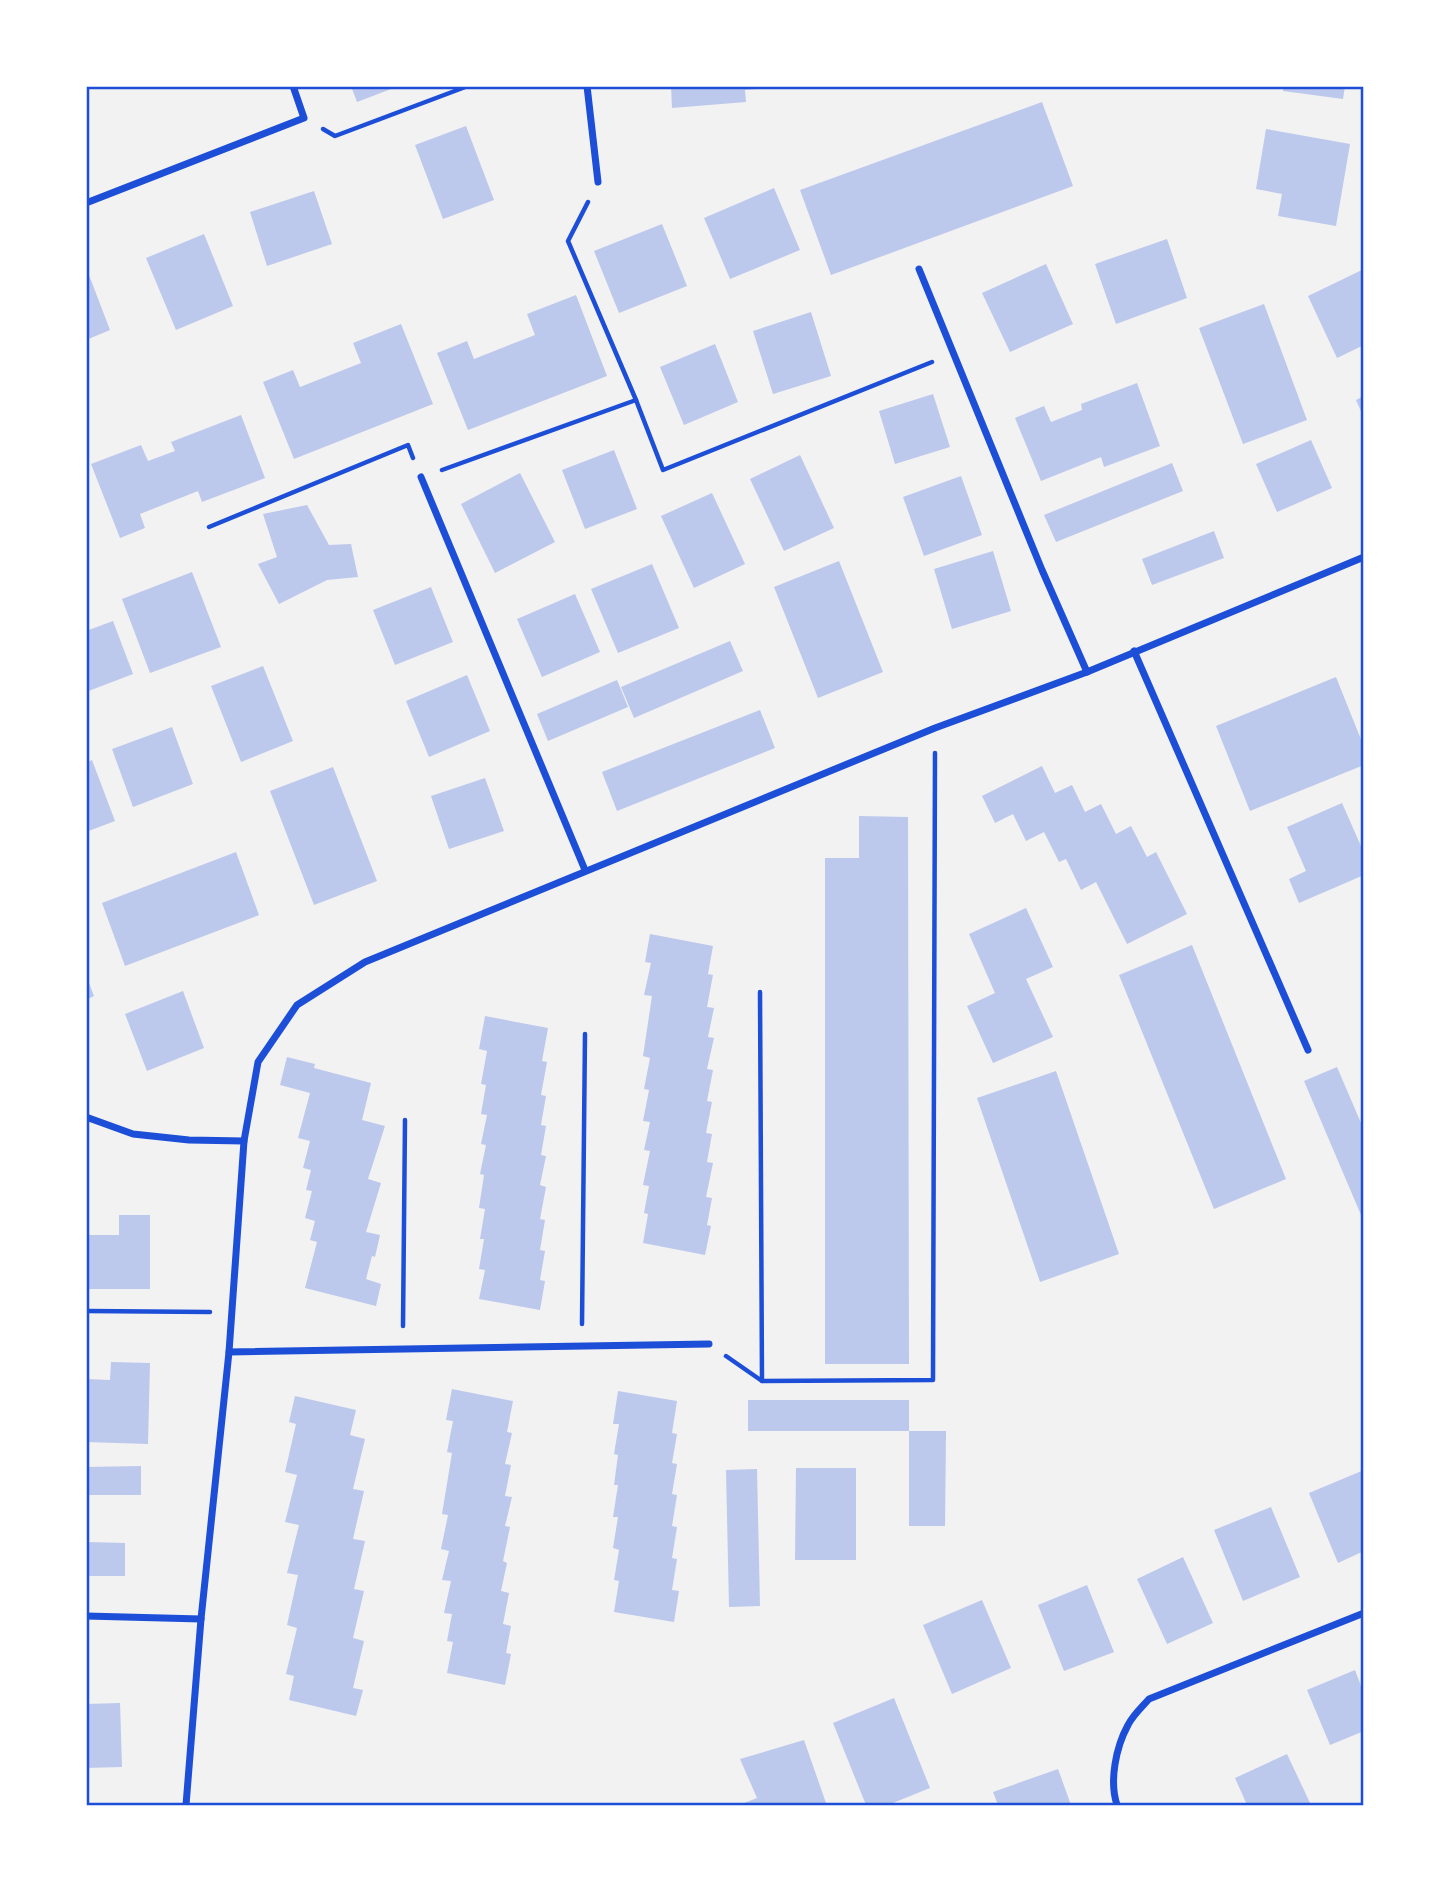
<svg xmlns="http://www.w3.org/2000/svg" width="1450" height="1891" viewBox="0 0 1450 1891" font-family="'Sofia Sans Condensed',sans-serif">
	<rect width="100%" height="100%" fill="#f2f2f2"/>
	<!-- building -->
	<g fill="#bdc9ec">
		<path d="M 351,86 L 399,86 L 357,102 Z"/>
		<path d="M 671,86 L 770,86 L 770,88 L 745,90 L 746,102 L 672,108 Z"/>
		<path d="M 1283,86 L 1345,86 L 1343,99 L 1283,91 Z"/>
		<path d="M 1042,102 L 1073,186 L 831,275 L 800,190 Z"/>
		<path d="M 466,126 L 494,200 L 443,219 L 415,145 Z"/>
		<path d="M 1266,129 L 1350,144 L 1336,226 L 1278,216 L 1282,194 L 1256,189 Z"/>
		<path d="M 774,188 L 800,250 L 730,279 L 704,218 Z"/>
		<path d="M 314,191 L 332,244 L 267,266 L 250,212 Z"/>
		<path d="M 662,224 L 687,286 L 619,313 L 594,251 Z"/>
		<path d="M 204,234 L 233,306 L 176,330 L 146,258 Z"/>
		<path d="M 1167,239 L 1187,298 L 1116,324 L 1095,264 Z"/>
		<path d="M 1046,264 L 1073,324 L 1010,352 L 982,293 Z"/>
		<path d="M 1364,269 L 1364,345 L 1337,358 L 1308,296 Z"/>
		<path d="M 89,275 L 110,330 L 86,340 L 86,276 Z"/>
		<path d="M 576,295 L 607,376 L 468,430 L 437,353 L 467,341 L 474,359 L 535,335 L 527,314 Z"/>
		<path d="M 1264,304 L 1307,420 L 1243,444 L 1199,328 Z"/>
		<path d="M 811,312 L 831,376 L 773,394 L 753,331 Z"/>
		<path d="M 401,324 L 433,404 L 294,459 L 263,382 L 293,370 L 300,387 L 361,363 L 353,343 Z"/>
		<path d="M 715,344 L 738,402 L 684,425 L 660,367 Z"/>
		<path d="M 1137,383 L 1160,446 L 1104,467 L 1101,457 L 1041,481 L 1015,418 L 1044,406 L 1051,422 L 1082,410 L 1081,404 Z"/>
		<path d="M 933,394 L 950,447 L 895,464 L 879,411 Z"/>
		<path d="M 1364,396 L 1364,418 L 1356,400 Z"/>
		<path d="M 241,415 L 265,478 L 202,502 L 198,491 L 140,514 L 145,528 L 120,538 L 91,464 L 141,445 L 148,461 L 175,451 L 171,442 Z"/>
		<path d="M 1311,440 L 1332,488 L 1277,512 L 1256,464 Z"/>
		<path d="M 614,450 L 637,509 L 585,529 L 562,470 Z"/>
		<path d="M 800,455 L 834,528 L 784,551 L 750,479 Z"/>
		<path d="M 1172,463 L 1183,491 L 1056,542 L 1044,515 Z"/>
		<path d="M 520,473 L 555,542 L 495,573 L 461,504 Z"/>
		<path d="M 961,476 L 982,535 L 924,556 L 903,497 Z"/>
		<path d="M 712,493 L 745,564 L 694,588 L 661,516 Z"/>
		<path d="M 307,505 L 329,545 L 351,544 L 358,577 L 327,580 L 279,604 L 258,564 L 277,557 L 263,514 Z"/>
		<path d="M 1214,531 L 1224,558 L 1152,585 L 1142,559 Z"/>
		<path d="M 993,551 L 1011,611 L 952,629 L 934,569 Z"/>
		<path d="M 839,561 L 883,672 L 818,698 L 774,587 Z"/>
		<path d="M 652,564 L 679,628 L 618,653 L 591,589 Z"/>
		<path d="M 192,572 L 221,647 L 150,673 L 122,599 Z"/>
		<path d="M 431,587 L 453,642 L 395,665 L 373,610 Z"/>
		<path d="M 575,594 L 600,652 L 542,677 L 517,619 Z"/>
		<path d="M 113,621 L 133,674 L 86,692 L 86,631 Z"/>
		<path d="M 730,641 L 743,671 L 634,718 L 621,687 Z"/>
		<path d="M 263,666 L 293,741 L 241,762 L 211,686 Z"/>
		<path d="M 467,675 L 490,731 L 429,757 L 406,701 Z"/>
		<path d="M 1336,677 L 1364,747 L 1364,765 L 1250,811 L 1216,726 Z"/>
		<path d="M 617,680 L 628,707 L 548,741 L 537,714 Z"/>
		<path d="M 760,710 L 775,748 L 617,811 L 602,772 Z"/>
		<path d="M 172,727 L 193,784 L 133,807 L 112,749 Z"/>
		<path d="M 92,760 L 115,821 L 86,832 L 86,763 Z"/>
		<path d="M 1042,766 L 1055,793 L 1072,785 L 1085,812 L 1101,804 L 1116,834 L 1131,826 L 1147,857 L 1156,852 L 1187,914 L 1127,944 L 1096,882 L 1081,890 L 1066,859 L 1059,862 L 1044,832 L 1026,841 L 1013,814 L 995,823 L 982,796 Z"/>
		<path d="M 333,767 L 377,881 L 314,905 L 270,791 Z"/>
		<path d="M 485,778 L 504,831 L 449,849 L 431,796 Z"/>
		<path d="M 1342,803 L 1364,853 L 1364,875 L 1299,903 L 1289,879 L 1306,871 L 1287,827 Z"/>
		<path d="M 859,816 L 908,817 L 909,1364 L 825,1364 L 825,858 L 859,858 Z"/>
		<path d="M 236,852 L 259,915 L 125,966 L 102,903 Z"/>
		<path d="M 1026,908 L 1053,967 L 1026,979 L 1053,1037 L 993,1063 L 967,1006 L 995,993 L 969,934 Z"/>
		<path d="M 650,934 L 713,946 L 708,974 L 713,975 L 707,1007 L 714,1008 L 708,1037 L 714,1038 L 707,1069 L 713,1070 L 707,1101 L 712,1102 L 706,1133 L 712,1134 L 707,1162 L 713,1163 L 706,1197 L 712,1198 L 707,1225 L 711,1226 L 705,1255 L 643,1243 L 648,1214 L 644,1213 L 649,1186 L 643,1185 L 650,1151 L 644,1150 L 650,1122 L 643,1121 L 649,1090 L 644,1089 L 650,1058 L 643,1056 L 652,996 L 644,995 L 651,963 L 645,962 Z"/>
		<path d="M 1192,945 L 1286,1179 L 1214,1209 L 1119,975 Z"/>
		<path d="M 86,975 L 94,996 L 86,1000 Z"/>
		<path d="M 183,991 L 204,1048 L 147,1071 L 125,1014 Z"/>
		<path d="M 485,1016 L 548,1028 L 542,1061 L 547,1062 L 541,1095 L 546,1096 L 541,1125 L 546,1126 L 541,1155 L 546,1156 L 540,1185 L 546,1187 L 540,1219 L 545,1220 L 540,1250 L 545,1251 L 540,1280 L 545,1281 L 540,1310 L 479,1299 L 485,1270 L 479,1269 L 484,1239 L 480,1239 L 485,1209 L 479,1208 L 484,1175 L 480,1174 L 486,1145 L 481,1144 L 487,1115 L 481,1114 L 486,1085 L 481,1084 L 487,1051 L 479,1049 Z"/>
		<path d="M 287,1057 L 315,1064 L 314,1068 L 371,1083 L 362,1120 L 385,1126 L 368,1179 L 381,1183 L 366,1232 L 380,1235 L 375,1257 L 372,1256 L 366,1279 L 381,1284 L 376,1306 L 305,1288 L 317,1242 L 310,1240 L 315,1221 L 305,1218 L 312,1191 L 306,1190 L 311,1170 L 303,1168 L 310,1141 L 298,1138 L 310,1093 L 280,1085 Z"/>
		<path d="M 1337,1067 L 1364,1130 L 1364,1222 L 1304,1081 Z"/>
		<path d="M 1056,1071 L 1119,1254 L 1040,1282 L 977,1098 Z"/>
		<path d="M 119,1215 L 150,1215 L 150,1289 L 86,1289 L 86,1235 L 119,1235 Z"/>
		<path d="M 111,1362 L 150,1363 L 148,1444 L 86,1442 L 86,1379 L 110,1380 Z"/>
		<path d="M 452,1389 L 513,1401 L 507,1432 L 512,1433 L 505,1464 L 511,1465 L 505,1496 L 512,1497 L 505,1526 L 510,1527 L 503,1561 L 507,1563 L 501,1591 L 509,1593 L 503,1624 L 511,1626 L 506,1653 L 511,1654 L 505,1685 L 447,1673 L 453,1642 L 447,1641 L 452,1614 L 444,1613 L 451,1581 L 442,1580 L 449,1551 L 441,1549 L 448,1515 L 442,1514 L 452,1453 L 447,1452 L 453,1421 L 446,1420 Z"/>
		<path d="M 618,1391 L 677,1401 L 672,1433 L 677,1434 L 672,1463 L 677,1464 L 672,1494 L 677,1495 L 672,1526 L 677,1527 L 672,1558 L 677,1559 L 672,1590 L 679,1591 L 674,1622 L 614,1612 L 619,1581 L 614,1580 L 619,1550 L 613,1548 L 618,1517 L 613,1517 L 618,1485 L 614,1485 L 618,1455 L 614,1454 L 619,1424 L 613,1424 Z"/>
		<path d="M 295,1396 L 356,1410 L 350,1435 L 365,1439 L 353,1489 L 364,1491 L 353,1539 L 365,1541 L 354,1589 L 364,1591 L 353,1638 L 364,1641 L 353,1688 L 363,1690 L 356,1716 L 289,1700 L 294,1676 L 286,1674 L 297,1628 L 287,1625 L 298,1575 L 287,1573 L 299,1525 L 285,1522 L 297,1475 L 285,1472 L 296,1424 L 289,1422 Z"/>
		<rect x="748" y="1400" width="161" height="31"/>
		<path d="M 909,1431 L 946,1431 L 945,1526 L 909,1526 Z"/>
		<path d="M 141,1466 L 141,1495 L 86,1495 L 86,1467 Z"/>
		<path d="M 796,1468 L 856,1468 L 856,1560 L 795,1560 Z"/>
		<path d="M 757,1469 L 760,1606 L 729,1607 L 726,1470 Z"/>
		<path d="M 1364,1470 L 1364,1551 L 1338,1563 L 1309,1493 Z"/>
		<path d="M 1271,1507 L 1300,1577 L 1243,1601 L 1214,1530 Z"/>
		<path d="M 86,1542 L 125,1543 L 125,1576 L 86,1576 Z"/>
		<path d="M 1183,1557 L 1213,1623 L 1167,1644 L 1137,1579 Z"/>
		<path d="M 1087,1585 L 1114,1652 L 1064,1671 L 1038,1605 Z"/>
		<path d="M 982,1600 L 1011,1668 L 952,1694 L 923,1625 Z"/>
		<path d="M 1355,1670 L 1364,1694 L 1364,1731 L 1330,1745 L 1307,1690 Z"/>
		<path d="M 894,1698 L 930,1788 L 888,1805 L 866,1805 L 833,1723 Z"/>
		<path d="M 120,1703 L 122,1767 L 86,1768 L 86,1704 Z"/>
		<path d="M 804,1740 L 826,1803 L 825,1805 L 739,1805 L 757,1798 L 740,1759 Z"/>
		<path d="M 1287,1754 L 1311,1805 L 1247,1805 L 1235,1778 Z"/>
		<path d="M 1058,1769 L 1071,1805 L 998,1805 L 993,1792 Z"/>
	</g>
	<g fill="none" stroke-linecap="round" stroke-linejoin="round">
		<!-- path -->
		<g stroke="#1d4ed8" stroke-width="4.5">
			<path d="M 323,129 L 335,136 L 468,86"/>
			<path d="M 588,202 L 568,241 L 636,400 L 663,470 L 932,362"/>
			<path d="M 442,470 L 636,400"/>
			<path d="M 209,527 L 408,445 L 413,458"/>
			<path d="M 760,992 L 762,1381"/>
			<path d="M 86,1311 L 210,1312"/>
			<path d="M 582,1324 L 585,1034"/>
			<path d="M 403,1326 L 405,1120"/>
			<path d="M 726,1356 L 762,1381 L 933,1380 L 935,753"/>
		</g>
		<!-- minor -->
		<g stroke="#1d4ed8" stroke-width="7">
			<path d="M 587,86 L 598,182"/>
			<path d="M 86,203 L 304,118 L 293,86"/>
			<path d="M 919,269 L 1042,570 L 1087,672"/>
			<path d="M 421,477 L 585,870"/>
			<path d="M 1134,651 L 1308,1050"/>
			<path d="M 86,1117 L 133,1134 L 189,1140 L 244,1141"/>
			<path d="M 229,1352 L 709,1344"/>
			<path d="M 86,1616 L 201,1619"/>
			<path d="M 186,1805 L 201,1619 L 229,1352 L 244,1141 L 258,1062 L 297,1005 L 365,962 L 935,728 L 1087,672 L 1364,557"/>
			<path d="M 1117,1805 C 1109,1781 1116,1747 1128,1725 C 1133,1715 1142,1707 1149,1699 L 1364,1613"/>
		</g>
	</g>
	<!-- border -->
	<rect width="1450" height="1891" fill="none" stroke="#ffffff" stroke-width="175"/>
	<rect x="88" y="88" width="1274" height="1716" fill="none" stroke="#1d4ed8" stroke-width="2.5"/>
</svg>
